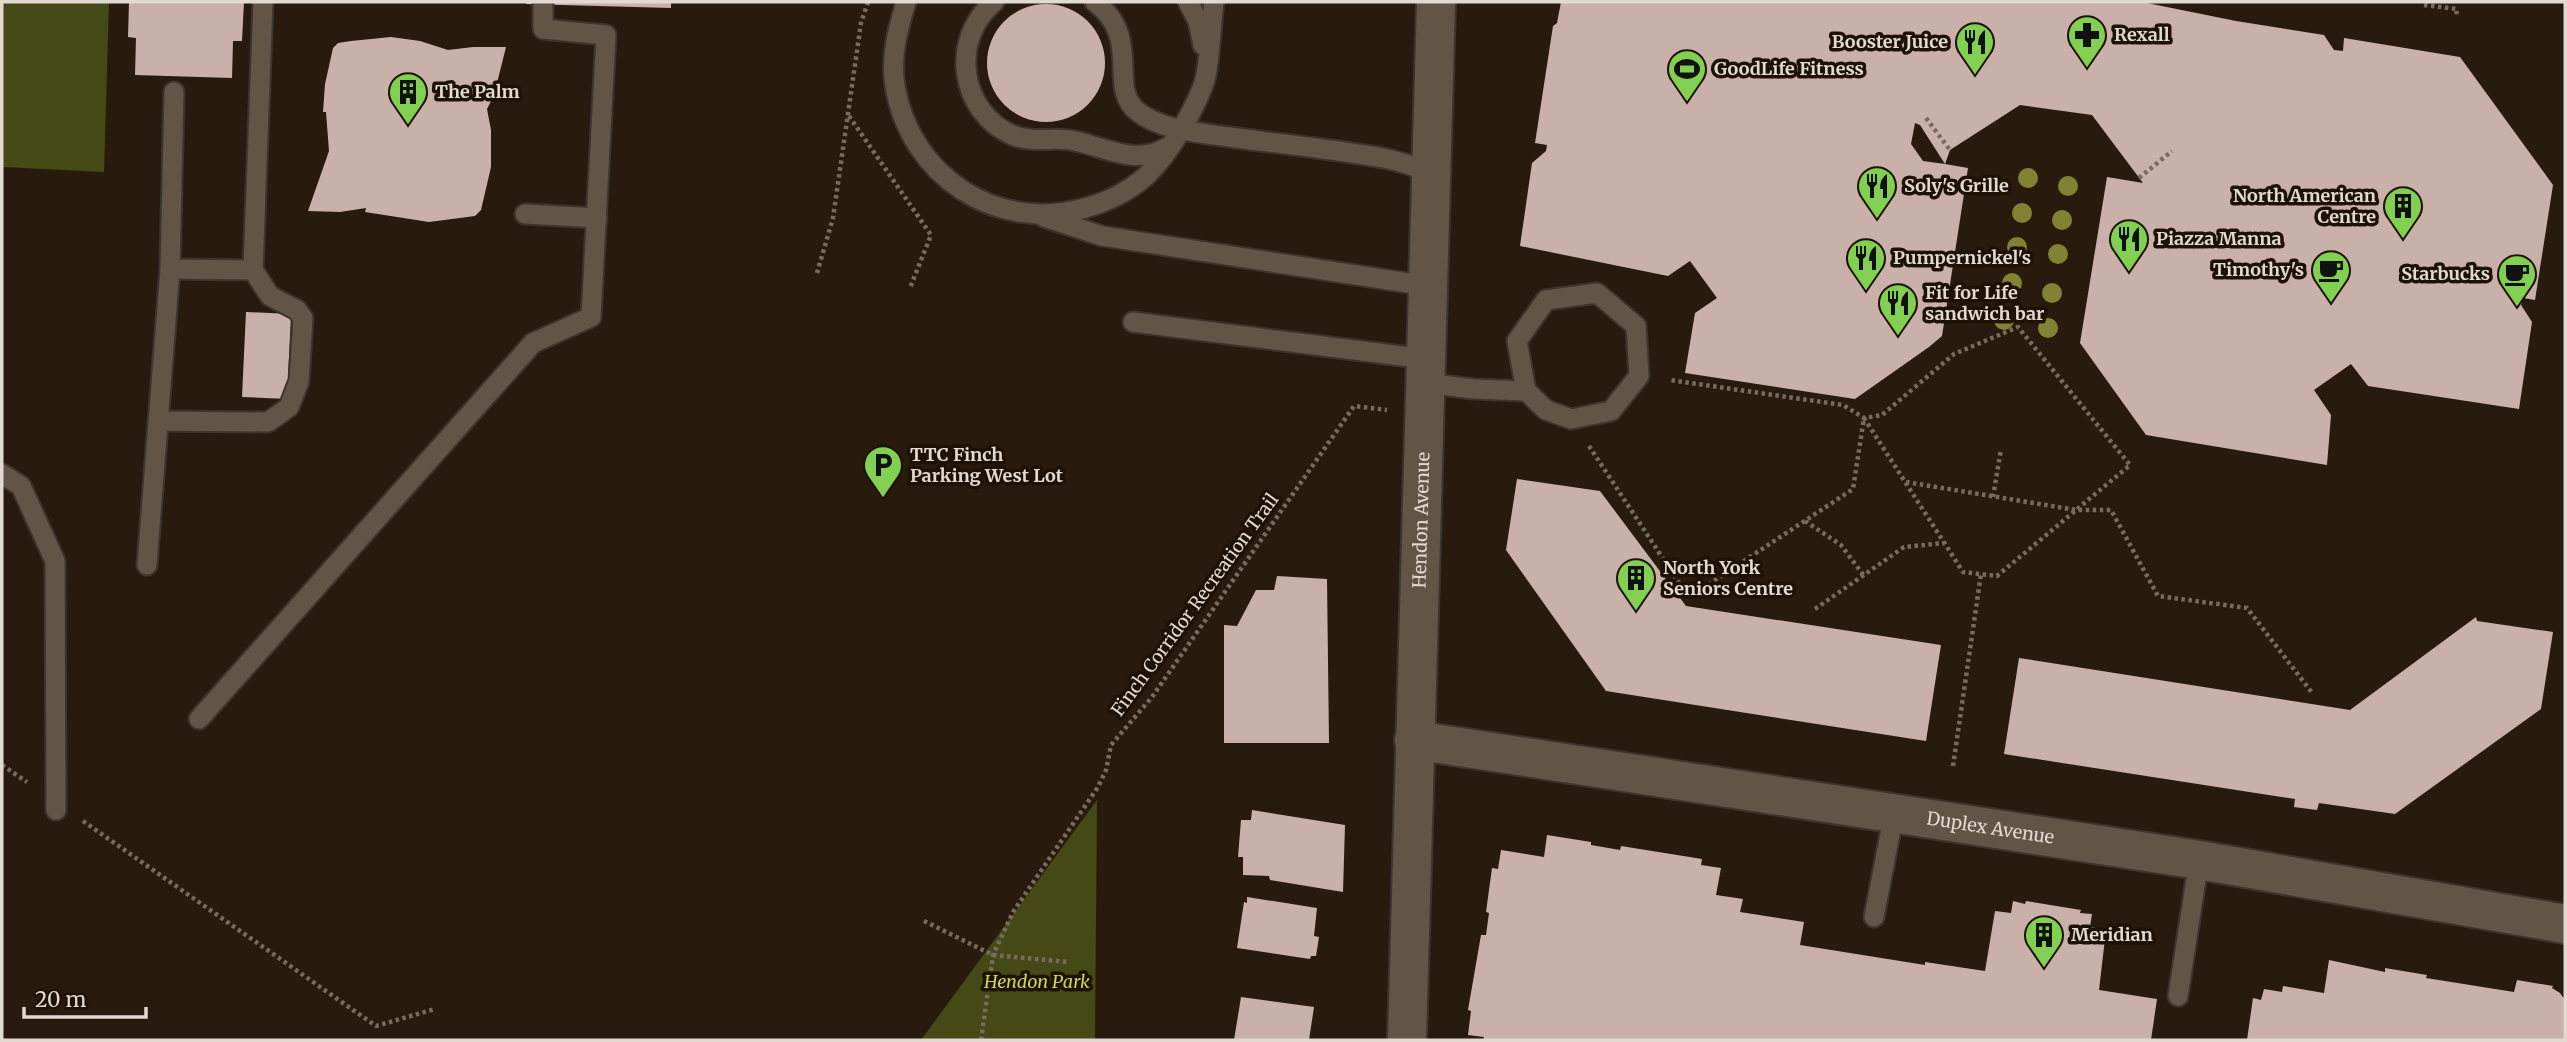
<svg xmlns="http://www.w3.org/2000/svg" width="2567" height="1042" viewBox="0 0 2567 1042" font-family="Merriweather,serif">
	<rect width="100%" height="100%" fill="#281b0e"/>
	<!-- green -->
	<g fill="#444916">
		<path d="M 2,2 L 109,2 L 104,172 L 2,167 Z"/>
		<path d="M 1097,800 L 1095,1040 L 921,1040 Z"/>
	</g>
	<!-- building -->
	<g fill="#c9b1a9" fill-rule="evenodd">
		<path d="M 129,2 L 244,2 L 242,41 L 233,41 L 232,78 L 135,75 L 136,38 L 128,37 Z"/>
		<path d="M 526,2 L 671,2 L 671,8 L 526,4 Z"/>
		<path d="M 1561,2 L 2142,2 L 2236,21 L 2324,35 L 2334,50 L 2343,51 L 2344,38 L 2460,57 L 2553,185 L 2535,300 L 2523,298 L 2521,305 L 2532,322 L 2519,409 L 2368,386 L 2351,364 L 2314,390 L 2331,415 L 2327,465 L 2146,435 L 2080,343 L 2107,177 L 2143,183 L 2092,115 L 2020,105 L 1950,150 L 1945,164 L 1968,168 L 1942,336 L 1929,347 L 1855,399 L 1685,373 L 1695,313 L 1717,298 L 1690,261 L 1668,276 L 1520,246 L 1532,163 L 1546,151 L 1547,145 L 1535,143 L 1553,26 L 1557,23 ZM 1915,123 L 1920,125 L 1945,164 L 1923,161 L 1911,144 Z"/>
		<circle cx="1046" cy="63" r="59"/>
		<path d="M 391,37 L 420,41 L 448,50 L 473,47 L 506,47 L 494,95 L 487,109 L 491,130 L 491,167 L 481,210 L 475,216 L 429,222 L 365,212 L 366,208 L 340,212 L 308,211 L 329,151 L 326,112 L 323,112 L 325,84 L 333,48 L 338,43 L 351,41 Z"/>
		<path d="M 246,312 L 291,314 L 287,399 L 242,397 Z"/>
		<path d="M 1517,479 L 1600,491 L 1686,606 L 1941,645 L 1926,741 L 1606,691 L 1506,550 Z"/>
		<path d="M 1277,576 L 1327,579 L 1329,743 L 1224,743 L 1224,625 L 1237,626 L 1256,590 L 1274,590 Z"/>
		<path d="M 2476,617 L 2477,621 L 2553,632 L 2541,709 L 2395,814 L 2319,803 L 2317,810 L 2294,807 L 2295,799 L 2004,754 L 2019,658 L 2350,710 Z"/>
		<path d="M 1252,810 L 1345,825 L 1343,892 L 1270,880 L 1269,876 L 1243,875 L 1243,857 L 1238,857 L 1241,820 L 1251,820 Z"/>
		<path d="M 1547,835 L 1591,842 L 1591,845 L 1620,850 L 1621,846 L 1702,859 L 1701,865 L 1721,868 L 1716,895 L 1743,899 L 1740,912 L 1804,922 L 1800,945 L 1925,965 L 1925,962 L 1985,971 L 1995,911 L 2011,913 L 2013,901 L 2025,904 L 2026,901 L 2081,910 L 2080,913 L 2092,914 L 2090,927 L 2106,930 L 2099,990 L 2157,999 L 2151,1040 L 1483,1040 L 1484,1037 L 1468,1035 L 1471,1011 L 1468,1010 L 1481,935 L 1486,935 L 1489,913 L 1486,912 L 1492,868 L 1498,869 L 1501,850 L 1544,857 Z"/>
		<path d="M 1247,897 L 1317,908 L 1314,936 L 1319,937 L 1316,956 L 1311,956 L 1310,959 L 1237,948 L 1244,902 L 1247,903 Z"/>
		<path d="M 2329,960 L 2385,972 L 2385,968 L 2427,975 L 2426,978 L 2514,992 L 2517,980 L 2553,986 L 2552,988 L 2560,993 L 2565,1000 L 2564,1040 L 2247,1040 L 2253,998 L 2261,1000 L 2264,989 L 2282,992 L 2283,986 L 2324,993 Z"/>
		<path d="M 1241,997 L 1314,1007 L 1309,1040 L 1234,1040 Z"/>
	</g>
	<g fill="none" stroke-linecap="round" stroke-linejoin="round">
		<defs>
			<g id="service">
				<path d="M 906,2 C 898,29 890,57 895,86 C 910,176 996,233 1085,208 C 1107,202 1129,191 1146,176 C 1169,154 1191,116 1203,86 C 1210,68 1211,23 1214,2"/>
				<path d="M 994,2 C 950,39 959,111 1012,135 C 1034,144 1054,136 1075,141 C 1108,148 1136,166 1168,147"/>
				<path d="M 1095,2 C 1143,38 1107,87 1137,111 C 1159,130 1202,133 1229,137 C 1280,144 1332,149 1383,158 C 1399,161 1415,167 1430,171"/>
				<path d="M 1188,2 L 1198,21 L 1203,45"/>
				<path d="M 174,92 L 170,269 L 253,270 L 263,2"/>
				<path d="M 525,214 L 597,218"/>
				<path d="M 1044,217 L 1102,236 L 1428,286"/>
				<path d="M 1133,322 L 1426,359"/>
				<path d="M 1425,383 L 1474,389 L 1526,391 L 1546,410 L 1571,419 L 1611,411 L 1639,376 L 1636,326 L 1597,293 L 1546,300 L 1517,341 L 1526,391"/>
				<path d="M 158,421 L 268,422 L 289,407 L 299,381 L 303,318 L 297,310 L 270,296 L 253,270"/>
				<path d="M 2,474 L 21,486 L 55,561 L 56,810"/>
				<path d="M 147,565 L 170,269"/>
				<path d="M 199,719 L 533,343 L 591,317 L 606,35 L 543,29 L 543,5"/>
				<path d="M 1874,917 L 1894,813"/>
				<path d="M 2178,996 L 2199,860"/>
			</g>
			<g id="minor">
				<path id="s1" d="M 1414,740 L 2199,860 L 2565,924"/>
				<path id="s2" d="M 1407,1040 L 1436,2"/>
			</g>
		</defs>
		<!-- service casing -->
		<use href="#service" stroke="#3e342e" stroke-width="23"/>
		<!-- minor casing -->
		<use href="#minor" stroke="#3e342e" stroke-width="42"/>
		<!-- path -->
		<g stroke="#776b60" stroke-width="4.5" stroke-dasharray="3.5 3.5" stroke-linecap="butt">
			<path d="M 2424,5 L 2457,9 L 2456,16"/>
			<path d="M 849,116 L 931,235 L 910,288"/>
			<path d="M 1926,118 L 1950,150"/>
			<path d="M 2139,178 L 2172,151"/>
			<path d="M 817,273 L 833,218 L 861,23 L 868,2"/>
			<path d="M 1589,446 L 1681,586 L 1703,588 L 1853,489 L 1864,418 L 1963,572 L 1997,576 L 2130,465 L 2018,327 L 1954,354 L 1882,415 L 1864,418 L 1843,405 L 1670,380"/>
			<path d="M 1906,482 L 2076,510 L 2111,510 L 2158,596 L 2247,608 L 2313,694"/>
			<path d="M 1993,497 L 2001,449"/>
			<path d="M 1805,521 L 1841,545 L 1864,576"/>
			<path d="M 1815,609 L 1904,547 L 1944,543"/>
			<path d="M 2,765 L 27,782"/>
			<path d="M 1953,766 L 1981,574"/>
			<path d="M 83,821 L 376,1026 L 435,1009"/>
			<path d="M 924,921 L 993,955 L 1068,962"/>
			<path d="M 981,1040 L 993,955 L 1013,912 L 1098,787 L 1106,770 L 1111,745 L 1152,697 L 1354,406 L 1387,410"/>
		</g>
		<!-- service -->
		<use href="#service" stroke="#635546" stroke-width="19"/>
		<!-- minor -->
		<use href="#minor" stroke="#635546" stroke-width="38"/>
	</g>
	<!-- trees -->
	<g fill="#818234">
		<circle cx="2028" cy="178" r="10"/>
		<circle cx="2068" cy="186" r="10"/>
		<circle cx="2022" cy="213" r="10"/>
		<circle cx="2062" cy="220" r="10"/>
		<circle cx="2017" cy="247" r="10"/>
		<circle cx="2058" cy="254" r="10"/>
		<circle cx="2012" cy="283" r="10"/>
		<circle cx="2052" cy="293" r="10"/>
		<circle cx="2004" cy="320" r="10"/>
		<circle cx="2048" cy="328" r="10"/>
	</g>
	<!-- icons -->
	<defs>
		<symbol id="pharmacy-pin" viewBox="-11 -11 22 30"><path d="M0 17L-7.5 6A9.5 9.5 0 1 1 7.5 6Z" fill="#81d051" stroke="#1e1206"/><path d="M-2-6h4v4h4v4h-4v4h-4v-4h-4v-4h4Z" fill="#111"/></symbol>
		<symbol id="restaurant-pin" viewBox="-11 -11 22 30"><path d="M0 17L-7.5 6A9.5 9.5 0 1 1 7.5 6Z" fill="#81d051" stroke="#1e1206"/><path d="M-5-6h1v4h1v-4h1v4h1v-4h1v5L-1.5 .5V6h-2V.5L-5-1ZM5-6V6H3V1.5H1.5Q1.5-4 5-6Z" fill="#111"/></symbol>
		<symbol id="stadium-pin" viewBox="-11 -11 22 30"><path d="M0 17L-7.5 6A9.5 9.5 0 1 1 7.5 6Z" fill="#81d051" stroke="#1e1206"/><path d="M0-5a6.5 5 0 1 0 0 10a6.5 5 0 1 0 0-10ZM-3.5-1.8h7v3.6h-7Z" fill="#111"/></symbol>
		<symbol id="building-pin" viewBox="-11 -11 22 30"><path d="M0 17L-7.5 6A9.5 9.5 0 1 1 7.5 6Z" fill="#81d051" stroke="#1e1206"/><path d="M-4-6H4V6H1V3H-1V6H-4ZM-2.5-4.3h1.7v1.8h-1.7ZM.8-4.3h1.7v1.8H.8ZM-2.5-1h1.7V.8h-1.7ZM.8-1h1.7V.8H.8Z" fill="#111"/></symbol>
		<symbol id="cafe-pin" viewBox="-11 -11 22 30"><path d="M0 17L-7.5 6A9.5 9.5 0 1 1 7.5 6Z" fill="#81d051" stroke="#1e1206"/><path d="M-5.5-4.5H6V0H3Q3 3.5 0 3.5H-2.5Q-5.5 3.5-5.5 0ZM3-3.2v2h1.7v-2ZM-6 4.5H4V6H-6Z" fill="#111"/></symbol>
		<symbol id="parking-pin" viewBox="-11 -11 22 30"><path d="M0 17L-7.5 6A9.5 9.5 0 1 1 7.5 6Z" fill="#81d051" stroke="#1e1206"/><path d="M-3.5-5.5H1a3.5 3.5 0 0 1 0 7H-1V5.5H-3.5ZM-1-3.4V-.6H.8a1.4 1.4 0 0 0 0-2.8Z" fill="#111"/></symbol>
	</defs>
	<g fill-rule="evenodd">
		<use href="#pharmacy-pin" x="2065" y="13" width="44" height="60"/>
		<use href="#restaurant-pin" x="1953" y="20" width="44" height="60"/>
		<use href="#stadium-pin" x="1665" y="47" width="44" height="60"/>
		<use href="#building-pin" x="386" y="70" width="44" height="60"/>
		<use href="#restaurant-pin" x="1855" y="164" width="44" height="60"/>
		<use href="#building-pin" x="2381" y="184" width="44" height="60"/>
		<use href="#restaurant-pin" x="2107" y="217" width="44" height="60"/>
		<use href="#restaurant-pin" x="1844" y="236" width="44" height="60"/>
		<use href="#cafe-pin" x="2309" y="248" width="44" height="60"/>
		<use href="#cafe-pin" x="2495" y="252" width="44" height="60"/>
		<use href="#restaurant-pin" x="1876" y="281" width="44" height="60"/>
		<use href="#parking-pin" x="861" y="443" width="44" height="60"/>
		<use href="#building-pin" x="1614" y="556" width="44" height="60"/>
		<use href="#building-pin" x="2022" y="913" width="44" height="60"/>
	</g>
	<g text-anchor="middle" stroke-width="7" stroke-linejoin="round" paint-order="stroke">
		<!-- poi labels -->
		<g font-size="18" font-weight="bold" fill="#e2d9d1" stroke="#1e1206" text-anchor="start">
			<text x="2114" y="41">Rexall</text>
			<text x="1948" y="48" text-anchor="end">Booster Juice</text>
			<text x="1714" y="75">GoodLife Fitness</text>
			<text x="435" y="98">The Palm</text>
			<text x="1904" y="192">Soly's Grille</text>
			<text x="2376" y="202" text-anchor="end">North American<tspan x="2376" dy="21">Centre</tspan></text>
			<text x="2156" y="245">Piazza Manna</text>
			<text x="1893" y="264">Pumpernickel's</text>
			<text x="2304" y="276" text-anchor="end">Timothy's</text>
			<text x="2490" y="280" text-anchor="end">Starbucks</text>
			<text x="1925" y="299">Fit for Life<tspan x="1925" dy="21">sandwich bar</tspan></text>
			<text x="910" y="461">TTC Finch<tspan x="910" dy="21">Parking West Lot</tspan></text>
			<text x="1663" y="574">North York<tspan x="1663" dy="21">Seniors Centre</tspan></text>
			<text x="2071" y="941">Meridian</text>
		</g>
		<!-- street labels -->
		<g font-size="18" fill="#e2d9d1" stroke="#1e1206">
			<text dy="6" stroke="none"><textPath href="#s2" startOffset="520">Hendon Avenue</textPath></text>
			<text transform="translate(1195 605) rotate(-54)" y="6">Finch Corridor Recreation Trail</text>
			<text dy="6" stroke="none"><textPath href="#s1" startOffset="583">Duplex Avenue</textPath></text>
		</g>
		<!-- park labels -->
		<g font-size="18" font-style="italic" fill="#cad753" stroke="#1e1206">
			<text x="1037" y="988">Hendon Park</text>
		</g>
	</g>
	<!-- border -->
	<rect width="2567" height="1042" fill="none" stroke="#e2d9d1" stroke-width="7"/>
	<!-- scale -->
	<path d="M24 1007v10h122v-10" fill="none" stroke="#e2d9d1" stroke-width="3.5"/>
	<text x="35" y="1007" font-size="21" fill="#e2d9d1" stroke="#1e1206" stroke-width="5" paint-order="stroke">20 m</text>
</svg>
